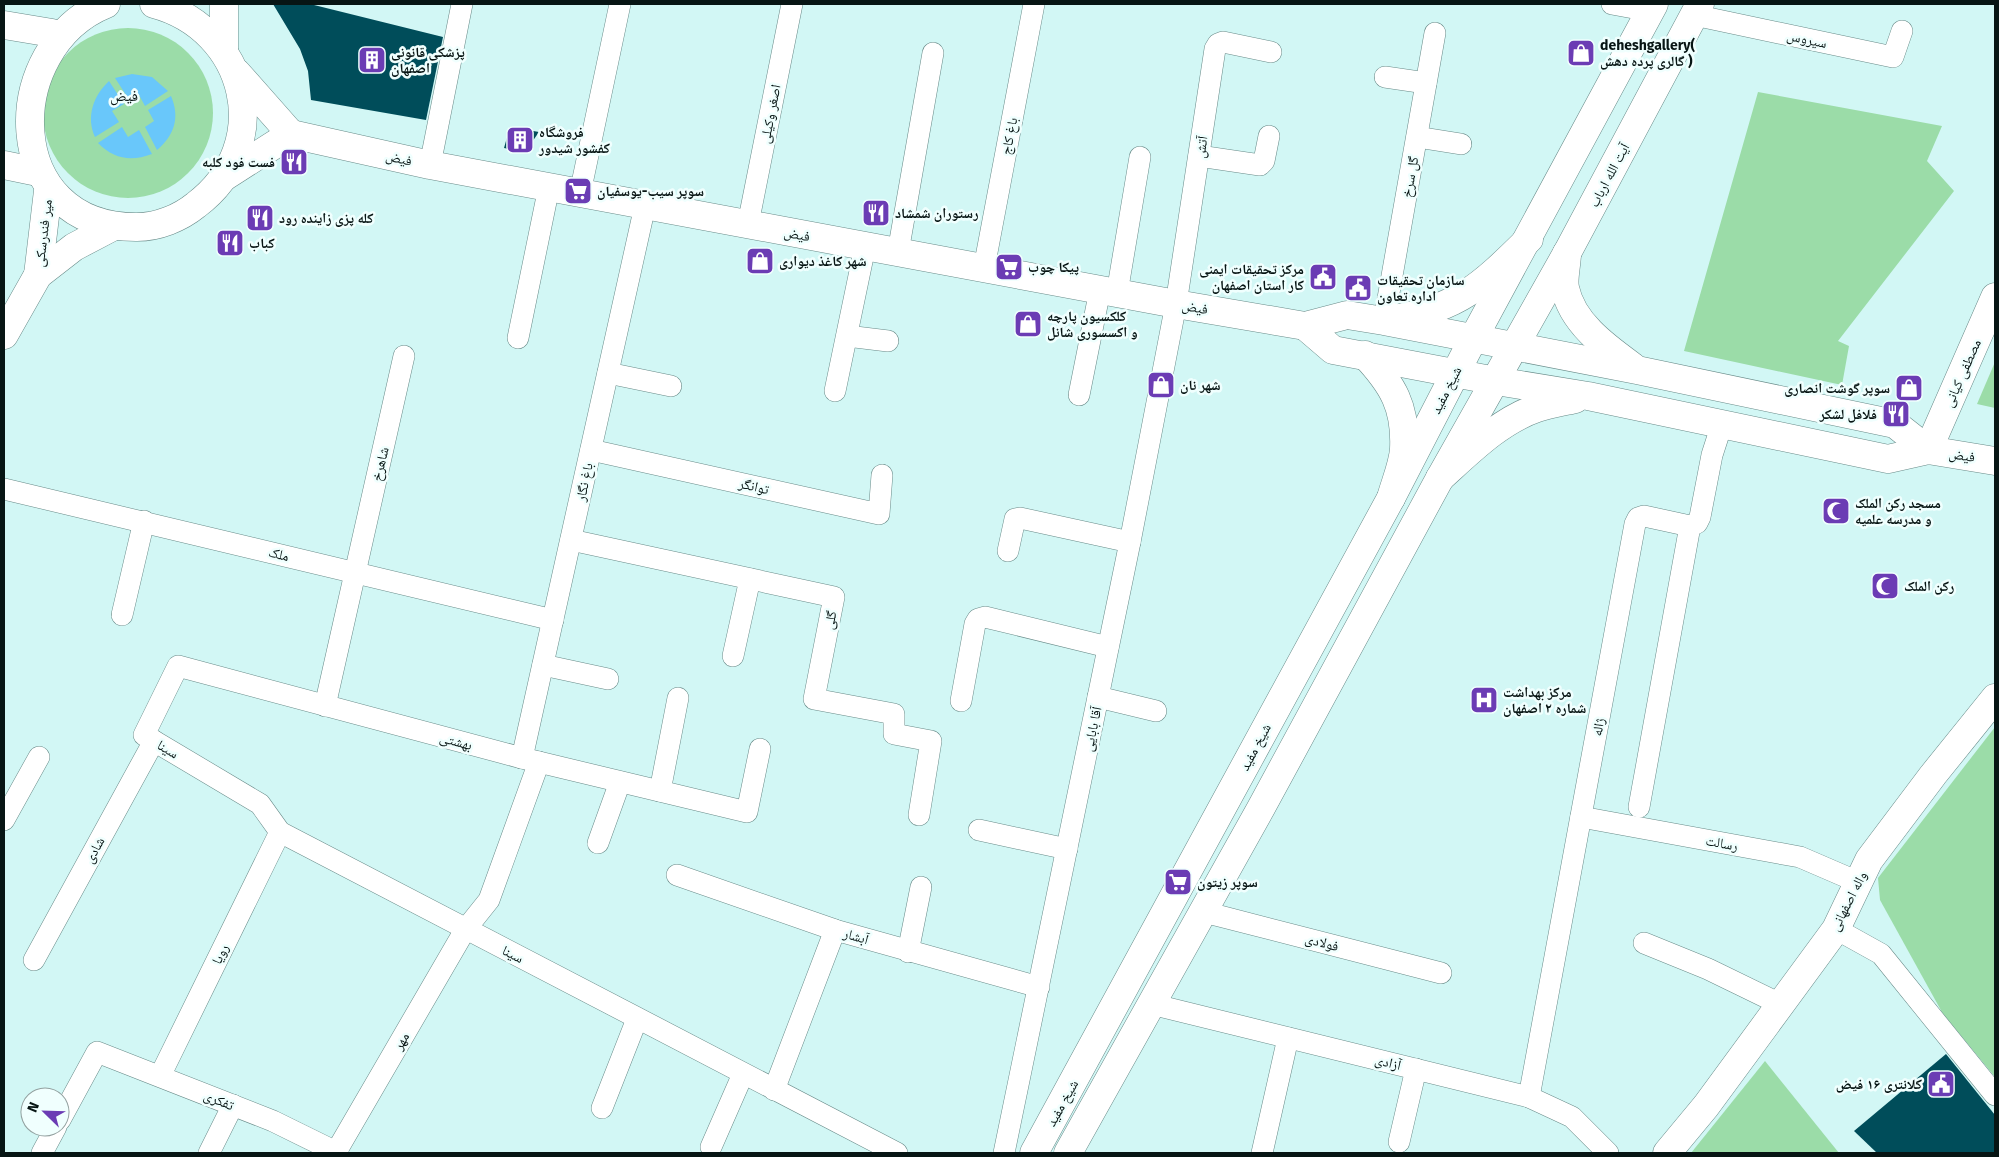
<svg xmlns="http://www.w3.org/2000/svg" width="1999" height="1157" viewBox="0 0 1999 1157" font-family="'Fira Sans','Noto Naskh Arabic',sans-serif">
	<rect width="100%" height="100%" fill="#d2f7f5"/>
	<!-- green -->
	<g fill="#9bdca8">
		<circle cx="128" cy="113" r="85"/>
		<path d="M 1758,92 L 1942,126 L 1927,161 L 1954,191 L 1838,341 L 1849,346 L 1842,385 L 1684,351 Z"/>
		<path d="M 1995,362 L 1995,408 L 1977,404 Z"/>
		<path d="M 1995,727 L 1995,1077 L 1943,1014 L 1880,900 L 1878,878 Z"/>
		<path d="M 1765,1061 L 1839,1153 L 1691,1153 Z"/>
	</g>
	<!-- water -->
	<g fill="#69c7fa">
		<path d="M 132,74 L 152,77 L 168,91 L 145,106 L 139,95 L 130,101 L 115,78 Z"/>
		<path d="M 109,81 L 124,104 L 112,111 L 119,122 L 95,137 C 86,117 93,96 109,81 Z"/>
		<path d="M 171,96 C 180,117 175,135 157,150 L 145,127 L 154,121 L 148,110 Z"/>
		<path d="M 122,127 L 128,137 L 139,130 L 152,154 C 131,162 114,159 98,143 Z"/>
	</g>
	<!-- building -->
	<g fill="#004d5a">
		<path d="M 273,4 L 310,4 L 443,37 L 426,120 L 311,100 L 308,71 L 300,49 Z"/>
		<path d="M 510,127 L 539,132 L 525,152 L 504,148 Z"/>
		<path d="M 1946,1054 L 1995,1115 L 1995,1153 L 1877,1153 L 1854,1131 Z"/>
	</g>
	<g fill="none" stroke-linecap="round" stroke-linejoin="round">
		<defs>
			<g id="street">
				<path d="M 1612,4 L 1650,11"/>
				<path d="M 1694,15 L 1893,57 L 1902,31"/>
				<path d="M 1385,77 L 1426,83"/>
				<path d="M 1417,137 L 1461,144"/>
				<path d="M 1199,156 L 1260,165 L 1264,161 L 1269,136"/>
				<path d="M 430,165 L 462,4"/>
				<path d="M 580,193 L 620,4"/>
				<path d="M 748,224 L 792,4"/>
				<path d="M 898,252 L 933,53"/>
				<path d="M 984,268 L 1034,4"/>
				<path d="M 1117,293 L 1140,157"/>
				<path d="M 1384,321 L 1435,33"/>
				<path d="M 847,336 L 888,341"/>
				<path d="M 518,338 L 549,187"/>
				<path d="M 608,373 L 671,386"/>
				<path d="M 835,391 L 865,247"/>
				<path d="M 1079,395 L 1100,290"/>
				<path d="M 591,450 L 879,514 L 882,475"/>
				<path d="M 4,489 L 553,620"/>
				<path d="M 571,540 L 834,597 L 814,699 L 894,714 L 894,734 L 931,741 L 919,815"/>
				<path d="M 1008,551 L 1015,519 L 1020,518 L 1130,542"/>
				<path d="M 122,615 L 144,521"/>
				<path d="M 733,656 L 750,579"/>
				<path d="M 543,665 L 608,679"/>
				<path d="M 1098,697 L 1156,711"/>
				<path d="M 961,701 L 975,624 L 978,619 L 985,617 L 1108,647"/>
				<path d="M 325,706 L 404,356"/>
				<path d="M 760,749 L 747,812 L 522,758 L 178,666 L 144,735 L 260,804 L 280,832 L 897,1153"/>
				<path d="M 522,758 L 645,206"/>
				<path d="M 660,791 L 678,698"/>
				<path d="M 1639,807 L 1690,526"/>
				<path d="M 1581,817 L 1800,857 L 1858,882"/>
				<path d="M 4,820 L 39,757"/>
				<path d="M 979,830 L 1067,849"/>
				<path d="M 598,843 L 620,782"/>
				<path d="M 677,875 L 835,930 L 1039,987"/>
				<path d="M 1204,912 L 1441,973"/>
				<path d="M 1836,929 L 1881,954 L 1995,1095"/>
				<path d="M 1644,943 L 1708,969 L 1780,1004"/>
				<path d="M 908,952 L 921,887"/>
				<path d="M 34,960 L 154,741"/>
				<path d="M 1151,1004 L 1529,1097 L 1572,1117 L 1608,1153"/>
				<path d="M 160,1076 L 280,832"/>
				<path d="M 774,1090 L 835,930"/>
				<path d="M 1529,1097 L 1635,524 L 1638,518 L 1644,516 L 1690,526 L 1697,523 L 1700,517 L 1712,455 L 1722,424"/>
				<path d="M 602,1108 L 637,1019"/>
				<path d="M 60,1120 L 97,1052 L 273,1121 L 338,1153"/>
				<path d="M 1399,1142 L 1416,1069"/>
				<path d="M 711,1147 L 743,1074"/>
				<path d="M 336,1152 L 465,930 L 489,900 L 539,762"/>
				<path d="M 42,1153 L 56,1127"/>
				<path d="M 209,1153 L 233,1105"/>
				<path d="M 1004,1153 L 1130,542 L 1176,304 L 1215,49 L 1218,44 L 1223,42 L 1271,52"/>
				<path d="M 1262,1153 L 1288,1038"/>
			</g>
			<g id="secondary">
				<path d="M 224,50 L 224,4"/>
				<path d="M 38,275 L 48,191"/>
				<path d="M 4,335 L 38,275 L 74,247 L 114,226"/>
				<path d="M 1928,450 L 1995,297"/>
				<path d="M 1034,1153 L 1391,498 L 1473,339 L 1654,4"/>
				<path d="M 1068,1153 L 1261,808 L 1440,478 L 1567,253 L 1700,4"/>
				<path d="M 1667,1153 L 1706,1106 L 1836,929 L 1869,860 L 1933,775 L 1995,698"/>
			</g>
			<g id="primary">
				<path d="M 106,4 C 0,47 0,228 137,227 C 158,227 180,218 196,205 C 276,145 248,29 154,4"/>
				<path d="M 4,25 L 52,33"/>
				<path d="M 237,73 L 291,134"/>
				<path d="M 291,134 L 430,165 L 1176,304 L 1305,326 L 1347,315 L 1384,321 L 1637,370 L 1895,424 L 1928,450"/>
				<path d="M 4,165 L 33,171"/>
				<path d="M 224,177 L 291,134"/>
				<path d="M 1567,253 C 1567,264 1563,278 1565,288 C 1572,323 1606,347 1632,366"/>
				<path d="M 1394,319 C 1460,308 1483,284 1529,239"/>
				<path d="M 1305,326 L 1333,350 L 1496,381 L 1588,396 L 1888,459 L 1928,450 L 1995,461"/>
				<path d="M 1365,355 C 1393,385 1406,407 1404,449 C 1403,465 1395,483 1391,498"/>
				<path d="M 1440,478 C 1469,452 1499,421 1537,408 C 1549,404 1562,402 1575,399"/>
			</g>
		</defs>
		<!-- street casing -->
		<use href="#street" stroke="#698b89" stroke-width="22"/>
		<!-- secondary casing -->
		<use href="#secondary" stroke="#698b89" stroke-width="29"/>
		<!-- primary casing -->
		<use href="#primary" stroke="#698b89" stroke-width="29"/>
		<!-- street -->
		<use href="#street" stroke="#fff" stroke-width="21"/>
		<!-- secondary -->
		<use href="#secondary" stroke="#fff" stroke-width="28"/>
		<!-- primary -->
		<use href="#primary" stroke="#fff" stroke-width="28"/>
	</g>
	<!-- icons -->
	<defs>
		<symbol id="shop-square" viewBox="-11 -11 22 22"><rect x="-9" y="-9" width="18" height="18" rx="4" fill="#6b3cb4" stroke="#f0fffe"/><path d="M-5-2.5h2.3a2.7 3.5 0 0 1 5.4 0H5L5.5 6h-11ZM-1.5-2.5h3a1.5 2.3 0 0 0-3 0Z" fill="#fff"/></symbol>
		<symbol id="building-square" viewBox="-11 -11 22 22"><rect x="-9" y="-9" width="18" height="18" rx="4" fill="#6b3cb4" stroke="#f0fffe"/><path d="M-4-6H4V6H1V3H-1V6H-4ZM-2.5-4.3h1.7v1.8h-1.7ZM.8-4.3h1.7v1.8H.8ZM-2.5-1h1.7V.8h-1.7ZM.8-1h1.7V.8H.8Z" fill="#fff"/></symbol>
		<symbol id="restaurant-square" viewBox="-11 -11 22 22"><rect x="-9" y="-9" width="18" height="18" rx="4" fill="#6b3cb4" stroke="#f0fffe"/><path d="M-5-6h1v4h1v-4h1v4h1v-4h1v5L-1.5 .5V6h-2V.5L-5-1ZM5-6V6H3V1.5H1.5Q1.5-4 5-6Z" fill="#fff"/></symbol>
		<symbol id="supermarket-square" viewBox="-11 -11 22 22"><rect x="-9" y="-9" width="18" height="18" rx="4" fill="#6b3cb4" stroke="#f0fffe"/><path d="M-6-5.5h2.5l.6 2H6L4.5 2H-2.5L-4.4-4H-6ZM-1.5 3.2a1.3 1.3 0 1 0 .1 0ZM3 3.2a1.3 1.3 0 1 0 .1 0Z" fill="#fff"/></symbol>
		<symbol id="civic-square" viewBox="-11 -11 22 22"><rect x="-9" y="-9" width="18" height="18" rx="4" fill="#6b3cb4" stroke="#f0fffe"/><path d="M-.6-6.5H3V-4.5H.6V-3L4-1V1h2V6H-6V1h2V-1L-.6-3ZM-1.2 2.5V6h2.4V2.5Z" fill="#fff"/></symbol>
		<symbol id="mosque-square" viewBox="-11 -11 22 22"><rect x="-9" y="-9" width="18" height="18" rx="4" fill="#6b3cb4" stroke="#f0fffe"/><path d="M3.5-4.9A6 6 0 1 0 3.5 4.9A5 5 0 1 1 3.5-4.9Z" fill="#fff"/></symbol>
		<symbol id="hospital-square" viewBox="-11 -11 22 22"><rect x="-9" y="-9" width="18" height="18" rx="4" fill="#6b3cb4" stroke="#f0fffe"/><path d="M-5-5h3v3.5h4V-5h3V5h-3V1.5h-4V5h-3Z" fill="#fff"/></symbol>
	</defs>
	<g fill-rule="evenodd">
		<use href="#shop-square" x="1565" y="37" width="32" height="32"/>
		<use href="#building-square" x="356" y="44" width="32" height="32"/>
		<use href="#building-square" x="504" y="124" width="32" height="32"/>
		<use href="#restaurant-square" x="278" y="146" width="32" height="32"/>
		<use href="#supermarket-square" x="562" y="175" width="32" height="32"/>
		<use href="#restaurant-square" x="860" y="197" width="32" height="32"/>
		<use href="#restaurant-square" x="244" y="202" width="32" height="32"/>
		<use href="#restaurant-square" x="214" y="227" width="32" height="32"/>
		<use href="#shop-square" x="744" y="245" width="32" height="32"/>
		<use href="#supermarket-square" x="993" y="251" width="32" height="32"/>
		<use href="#civic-square" x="1307" y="261" width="32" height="32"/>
		<use href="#civic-square" x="1342" y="272" width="32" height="32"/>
		<use href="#shop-square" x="1012" y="308" width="32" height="32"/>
		<use href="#shop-square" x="1145" y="369" width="32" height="32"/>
		<use href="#shop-square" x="1893" y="372" width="32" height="32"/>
		<use href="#restaurant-square" x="1880" y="398" width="32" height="32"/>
		<use href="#mosque-square" x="1820" y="495" width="32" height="32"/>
		<use href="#mosque-square" x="1869" y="570" width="32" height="32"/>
		<use href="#hospital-square" x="1468" y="684" width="32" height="32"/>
		<use href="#supermarket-square" x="1162" y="866" width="32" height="32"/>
		<use href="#civic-square" x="1925" y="1068" width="32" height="32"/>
	</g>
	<g text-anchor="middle" stroke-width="5" stroke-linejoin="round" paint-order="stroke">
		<!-- street labels -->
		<g font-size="14" fill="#071514" stroke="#f0fffe">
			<text transform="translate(1807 39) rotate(12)" y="5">سیروس</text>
			<text transform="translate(770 114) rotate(-79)" y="5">اصغر وکیلی</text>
			<text transform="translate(1009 136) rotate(-79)" y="5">باغ کاج</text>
			<text transform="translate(1201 147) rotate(-82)" y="5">آتش</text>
			<text transform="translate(399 158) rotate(13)" y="5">فیض</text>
			<text transform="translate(1609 175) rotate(-62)" y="5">آیت الله ارباب</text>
			<text transform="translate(1410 177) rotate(-80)" y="5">گل سرخ</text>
			<text transform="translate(43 233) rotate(-83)" y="5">میر فندرسکی</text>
			<text transform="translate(797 234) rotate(11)" y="5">فیض</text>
			<text transform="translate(1195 307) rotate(10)" y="5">فیض</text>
			<text transform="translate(1962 373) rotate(-66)" y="5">مصطفی کیانی</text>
			<text transform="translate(1446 390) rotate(-63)" y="5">شیخ مفید</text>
			<text transform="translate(1962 455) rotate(9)" y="5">فیض</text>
			<text transform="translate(380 464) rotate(-77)" y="5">شاهرخ</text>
			<text transform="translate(584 482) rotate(-78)" y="5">باغ نگار</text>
			<text transform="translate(754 486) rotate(13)" y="5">توانگر</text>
			<text transform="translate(279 554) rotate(14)" y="5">ملک</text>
			<text transform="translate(830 620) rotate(-79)" y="5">گلی</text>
			<text transform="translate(1598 727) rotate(-80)" y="5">ژاله</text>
			<text transform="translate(1092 729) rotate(-78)" y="5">آقا بابایی</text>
			<text transform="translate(456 741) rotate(15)" y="5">بهشتی</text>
			<text transform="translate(1255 747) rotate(-62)" y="5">شیخ مفید</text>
			<text transform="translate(168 749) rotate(31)" y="5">سینا</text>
			<text transform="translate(1722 843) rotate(10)" y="5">رسالت</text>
			<text transform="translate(94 850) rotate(-61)" y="5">شادی</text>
			<text transform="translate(1848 901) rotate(-63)" y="5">واله اصفهانی</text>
			<text transform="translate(856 936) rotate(16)" y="5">آبشار</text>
			<text transform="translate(1322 942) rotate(15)" y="5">فولادی</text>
			<text transform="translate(220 954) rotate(-64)" y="5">رویا</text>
			<text transform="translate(513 954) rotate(27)" y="5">سینا</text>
			<text transform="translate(401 1041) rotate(-60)" y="5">مهر</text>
			<text transform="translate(1388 1062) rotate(14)" y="5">آزادی</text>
			<text transform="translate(219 1100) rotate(22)" y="5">تفکری</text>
			<text transform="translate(1062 1103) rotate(-61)" y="5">شیخ مفید</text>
		</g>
		<!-- poi labels -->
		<g font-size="14" font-weight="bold" fill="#071514" stroke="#f0fffe" text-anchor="start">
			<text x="1600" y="50">deheshgallery(<tspan x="1600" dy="16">گالری پرده دهش )</tspan></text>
			<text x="391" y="57">پزشکی قانونی<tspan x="391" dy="16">اصفهان</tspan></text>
			<text x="539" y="137">فروشگاه<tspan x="539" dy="16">کفشور شیدور</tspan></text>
			<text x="275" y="167" text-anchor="end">فست فود کلبه</text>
			<text x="597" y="196">سوپر سیب-یوسفیان</text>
			<text x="895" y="218">رستوران شمشاد</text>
			<text x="279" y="223">کله پزی زاینده رود</text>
			<text x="249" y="248">کباب</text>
			<text x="779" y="266">شهر کاغذ دیواری</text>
			<text x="1028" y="272">پیکا چوب</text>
			<text x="1304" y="274" text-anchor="end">مرکز تحقیقات ایمنی<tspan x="1304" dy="16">کار استان اصفهان</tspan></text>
			<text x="1377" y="285">سازمان تحقیقات<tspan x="1377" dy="16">اداره تعاون</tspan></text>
			<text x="1047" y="321">کلکسیون پارچه<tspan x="1047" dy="16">و اکسسوری شانل</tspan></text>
			<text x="1180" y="390">شهر نان</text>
			<text x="1890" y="393" text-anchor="end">سوپر گوشت انصاری</text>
			<text x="1877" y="419" text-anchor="end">فلافل لشکر</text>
			<text x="1855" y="508">مسجد رکن الملک<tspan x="1855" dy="16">و مدرسه علمیه</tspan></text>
			<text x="1904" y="591">رکن الملک</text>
			<text x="1503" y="697">مرکز بهداشت<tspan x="1503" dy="16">شماره ۲ اصفهان</tspan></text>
			<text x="1197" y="887">سوپر زیتون</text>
			<text x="1922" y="1089" text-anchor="end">کلانتری ۱۶ فیض</text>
		</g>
		<!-- neighbourhood labels -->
		<g font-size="15" fill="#071514" stroke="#f0fffe">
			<text x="124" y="101">فیض</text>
		</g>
	</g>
	<!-- border -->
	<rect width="1999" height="1157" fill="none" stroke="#071514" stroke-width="10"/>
	<!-- north arrow -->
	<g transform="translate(45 1112) rotate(293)"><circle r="24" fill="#f0fffe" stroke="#93a1a0"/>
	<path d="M0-4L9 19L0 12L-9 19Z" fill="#6b3cb4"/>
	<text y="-8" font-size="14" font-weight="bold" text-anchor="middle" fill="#071514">N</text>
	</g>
</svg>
